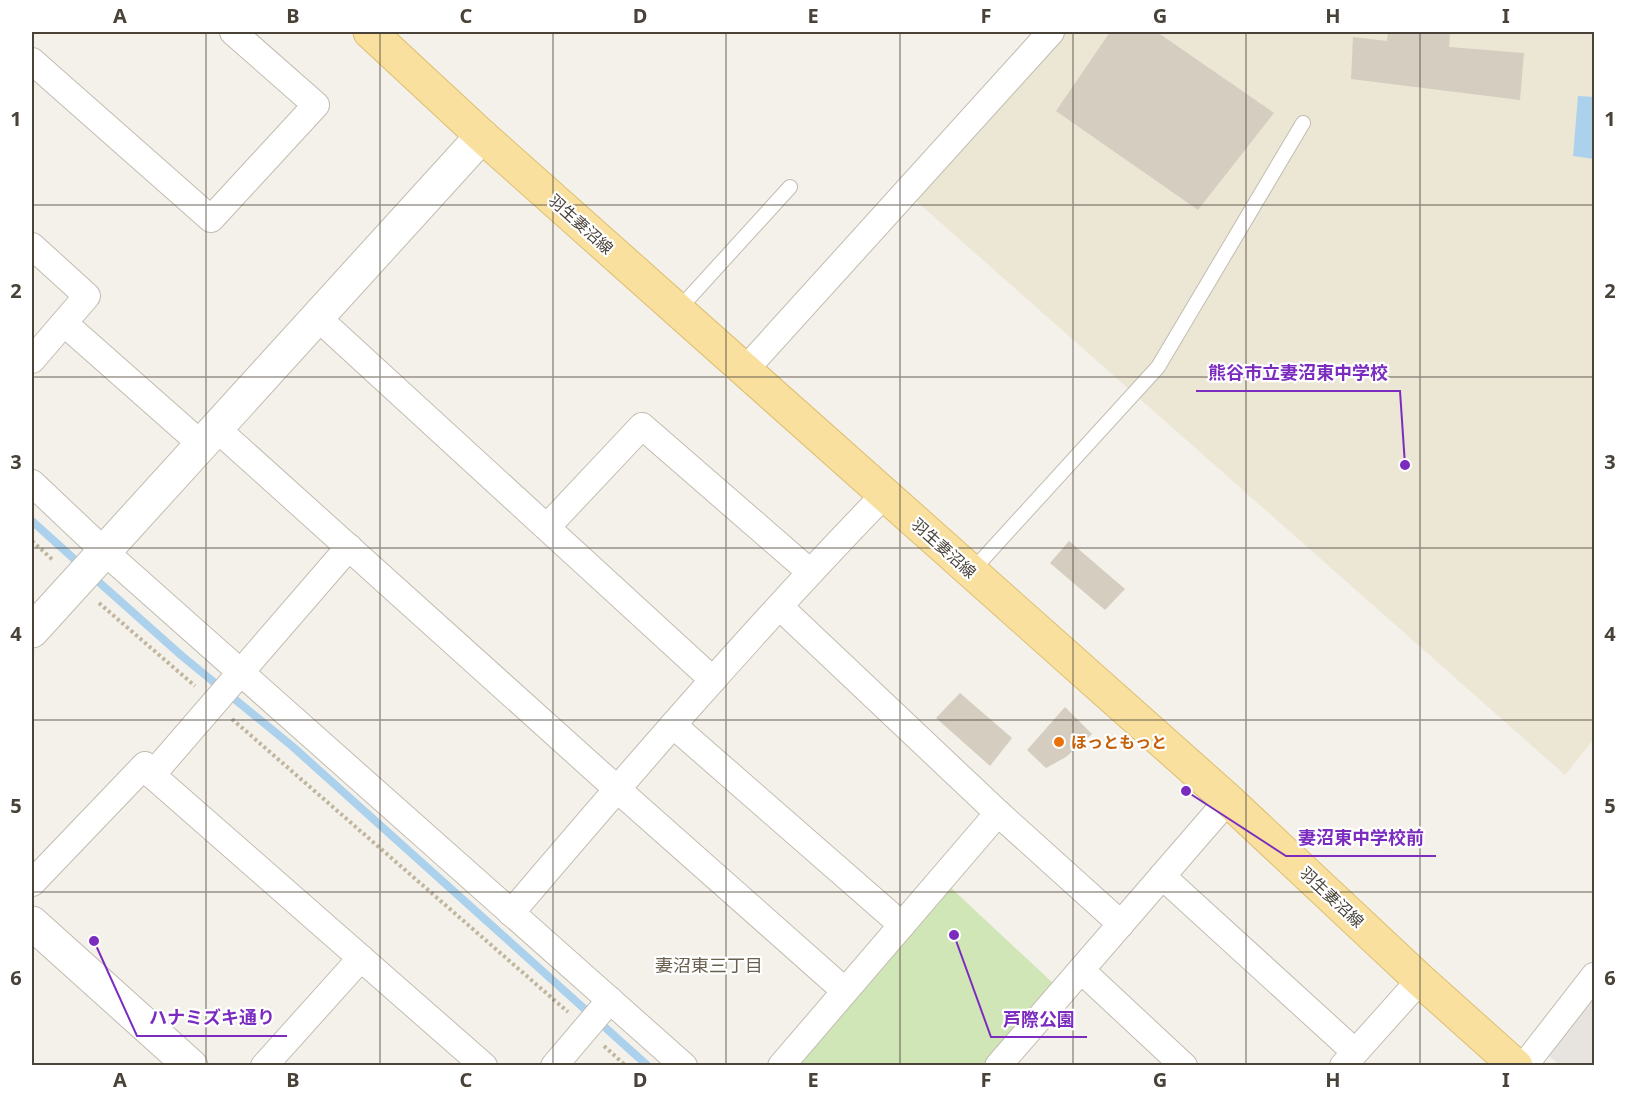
<svg xmlns="http://www.w3.org/2000/svg" width="1626" height="1097" viewBox="0 0 1626 1097" font-family="'Noto Sans','Noto Sans JP',sans-serif">
	<rect width="100%" height="100%" fill="#f4f1ea"/>
	<!-- industrial -->
	<path fill="#e7e3df" d="M 1594,989 L 1594,1065 L 1560,1065 L 1549,1056 L 1549,1044 Z"/>
	<!-- education -->
	<path fill="#ece6d5" d="M 1055,32 L 1594,32 L 1594,739 L 1565,775 L 906,192 Z"/>
	<!-- green -->
	<path fill="#d0e6b6" d="M 948,885 L 1055,985 L 983,1065 L 795,1066 Z"/>
	<!-- water -->
	<path fill="#abd1ed" d="M 1578,96 L 1594,97 L 1594,159 L 1573,156 Z"/>
	<g fill="none" stroke-linecap="round" stroke-linejoin="round">
		<!-- stream -->
		<g stroke="#abd1ed" stroke-width="8">
			<path d="M 32,521 L 83,567"/>
			<path d="M 92,576 L 182,656 L 292,746 L 648,1066"/>
		</g>
	</g>
	<!-- building -->
	<g fill="#d5cdc0">
		<path d="M 1110,32 L 1157,32 L 1274,113 L 1198,210 L 1056,111 Z"/>
		<path d="M 1388,32 L 1450,32 L 1449,47 L 1524,53 L 1520,100 L 1351,79 L 1353,37 L 1387,41 Z"/>
		<path d="M 1069,541 L 1125,589 L 1105,610 L 1050,563 Z"/>
		<path d="M 960,693 L 1012,738 L 990,766 L 936,718 Z"/>
		<path d="M 1065,707 L 1092,734 L 1066,757 L 1046,768 L 1027,750 Z"/>
	</g>
	<g fill="none" stroke-linecap="round" stroke-linejoin="round">
		<defs>
			<g id="service">
				<path d="M 678,310 L 790,187"/>
				<path d="M 971,572 L 1158,367 L 1303,123"/>
			</g>
			<g id="minor">
				<path d="M 32,61 L 211,219 L 316,105 L 233,32"/>
				<path d="M 32,246 L 87,296 L 32,360"/>
				<path d="M 317,317 L 713,680"/>
				<path d="M 64,323 L 201,444"/>
				<path d="M 745,370 L 1051,32"/>
				<path d="M 216,428 L 617,789 L 845,991"/>
				<path d="M 32,483 L 104,551 L 684,1066"/>
				<path d="M 547,527 L 642,426 L 810,572"/>
				<path d="M 349,547 L 152,775 L 484,1066"/>
				<path d="M 780,607 L 998,813 L 1121,924"/>
				<path d="M 673,725 L 902,925"/>
				<path d="M 1162,876 L 1355,1052"/>
				<path d="M 32,883 L 145,765 L 152,775"/>
				<path d="M 511,913 C 632,771 754,629 884,495"/>
				<path d="M 1081,970 L 1184,1066"/>
				<path d="M 264,1066 L 361,958"/>
				<path d="M 554,1066 L 610,1000"/>
				<path d="M 781,1066 L 998,813"/>
				<path d="M 998,1066 L 1228,800"/>
				<path d="M 1343,1066 L 1420,980"/>
				<path d="M 1524,1066 L 1594,976"/>
			</g>
			<g id="tertiary">
				<path d="M 32,631 L 482,136"/>
				<path d="M 32,923 L 191,1066"/>
			</g>
			<path id="primary" d="M 370,32 L 482,136 L 1228,800 L 1420,980 L 1516,1066"/>
		</defs>
		<!-- service casing -->
		<use href="#service" stroke="#c2bcb0" stroke-width="16"/>
		<!-- minor casing -->
		<use href="#minor" stroke="#c2bcb0" stroke-width="28"/>
		<!-- tertiary casing -->
		<use href="#tertiary" stroke="#c2bcb0" stroke-width="35"/>
		<!-- primary casing -->
		<use href="#primary" stroke="#debe6f" stroke-width="35"/>
		<!-- path -->
		<g stroke="#c0b59f" stroke-width="4" stroke-dasharray="3 3" stroke-linecap="butt">
			<path d="M 32,541 L 54,561"/>
			<path d="M 99,603 L 195,686"/>
			<path d="M 232,719 L 568,1012"/>
			<path d="M 604,1046 L 626,1066"/>
		</g>
		<!-- service -->
		<use href="#service" stroke="#fff" stroke-width="14"/>
		<!-- minor -->
		<use href="#minor" stroke="#fff" stroke-width="26"/>
		<!-- tertiary -->
		<use href="#tertiary" stroke="#fff" stroke-width="33"/>
		<!-- primary -->
		<use href="#primary" stroke="#f9e09f" stroke-width="33"/>
	</g>
	<!-- grid -->
	<path fill="none" stroke="#484239" stroke-width="1.5" stroke-opacity="0.55" d="M 206,32 L 206,1066M 380,32 L 380,1066M 553,32 L 553,1066M 726,32 L 726,1066M 900,32 L 900,1066M 1073,32 L 1073,1066M 1246,32 L 1246,1066M 1420,32 L 1420,1066M 32,205 L 1594,205M 32,377 L 1594,377M 32,548 L 1594,548M 32,720 L 1594,720M 32,892 L 1594,892"/>
	<!-- markers -->
	<circle fill="#e8710a" stroke="#fff" stroke-width="2" cx="1059" cy="742" r="6"/>
	<g text-anchor="middle" stroke-width="4.5" stroke-linejoin="round" paint-order="stroke">
		<!-- street labels -->
		<g font-size="16" fill="#484239" stroke="#fff">
			<text transform="translate(581 224) rotate(42)" y="6">羽生妻沼線</text>
			<text transform="translate(944 548) rotate(42)" y="6">羽生妻沼線</text>
			<text transform="translate(1332 897) rotate(43)" y="6">羽生妻沼線</text>
		</g>
		<!-- food labels -->
		<g font-size="16" font-weight="bold" fill="#c56008" stroke="#fff" text-anchor="start">
			<text x="1071" y="748">ほっともっと</text>
		</g>
		<!-- neighbourhood labels -->
		<g font-size="18" fill="#6a6050" stroke="#fff">
			<text x="709" y="972">妻沼東三丁目</text>
		</g>
	</g>
	<!-- callouts -->
	<path fill="none" stroke="#7b2cbf" stroke-width="2" d="M1405 465L1400 391H1196M1186 791L1286 856H1436M94 941L137 1036H287M954 935L991 1037H1087"/>
	<g fill="#7b2cbf" stroke="#fff" stroke-width="2">
		<circle cx="1405" cy="465" r="6"/>
		<circle cx="1186" cy="791" r="6"/>
		<circle cx="94" cy="941" r="6"/>
		<circle cx="954" cy="935" r="6"/>
	</g>
	<g font-size="18" text-anchor="middle" font-weight="bold" fill="#7b2cbf" stroke="#fff" stroke-width="4.5" stroke-linejoin="round" paint-order="stroke">
		<text x="1298" y="379">熊谷市立妻沼東中学校</text>
		<text x="1361" y="844">妻沼東中学校前</text>
		<text x="212" y="1024">ハナミズキ通り</text>
		<text x="1039" y="1026">芦際公園</text>
	</g>
	<!-- border -->
	<rect width="1626" height="1097" fill="none" stroke="#ffffff" stroke-width="66"/>
	<rect x="33" y="33" width="1560" height="1031" fill="none" stroke="#484239" stroke-width="2"/>
	<g font-size="20" text-anchor="middle" font-weight="bold" fill="#484239">
		<text x="120" y="23">A</text>
		<text x="293" y="23">B</text>
		<text x="466" y="23">C</text>
		<text x="640" y="23">D</text>
		<text x="813" y="23">E</text>
		<text x="986" y="23">F</text>
		<text x="1160" y="23">G</text>
		<text x="1333" y="23">H</text>
		<text x="1506" y="23">I</text>
		<text x="16" y="126">1</text>
		<text x="1610" y="126">1</text>
		<text x="16" y="298">2</text>
		<text x="1610" y="298">2</text>
		<text x="16" y="469">3</text>
		<text x="1610" y="469">3</text>
		<text x="16" y="641">4</text>
		<text x="1610" y="641">4</text>
		<text x="16" y="813">5</text>
		<text x="1610" y="813">5</text>
		<text x="16" y="985">6</text>
		<text x="1610" y="985">6</text>
		<text x="120" y="1087">A</text>
		<text x="293" y="1087">B</text>
		<text x="466" y="1087">C</text>
		<text x="640" y="1087">D</text>
		<text x="813" y="1087">E</text>
		<text x="986" y="1087">F</text>
		<text x="1160" y="1087">G</text>
		<text x="1333" y="1087">H</text>
		<text x="1506" y="1087">I</text>
	</g>
</svg>
